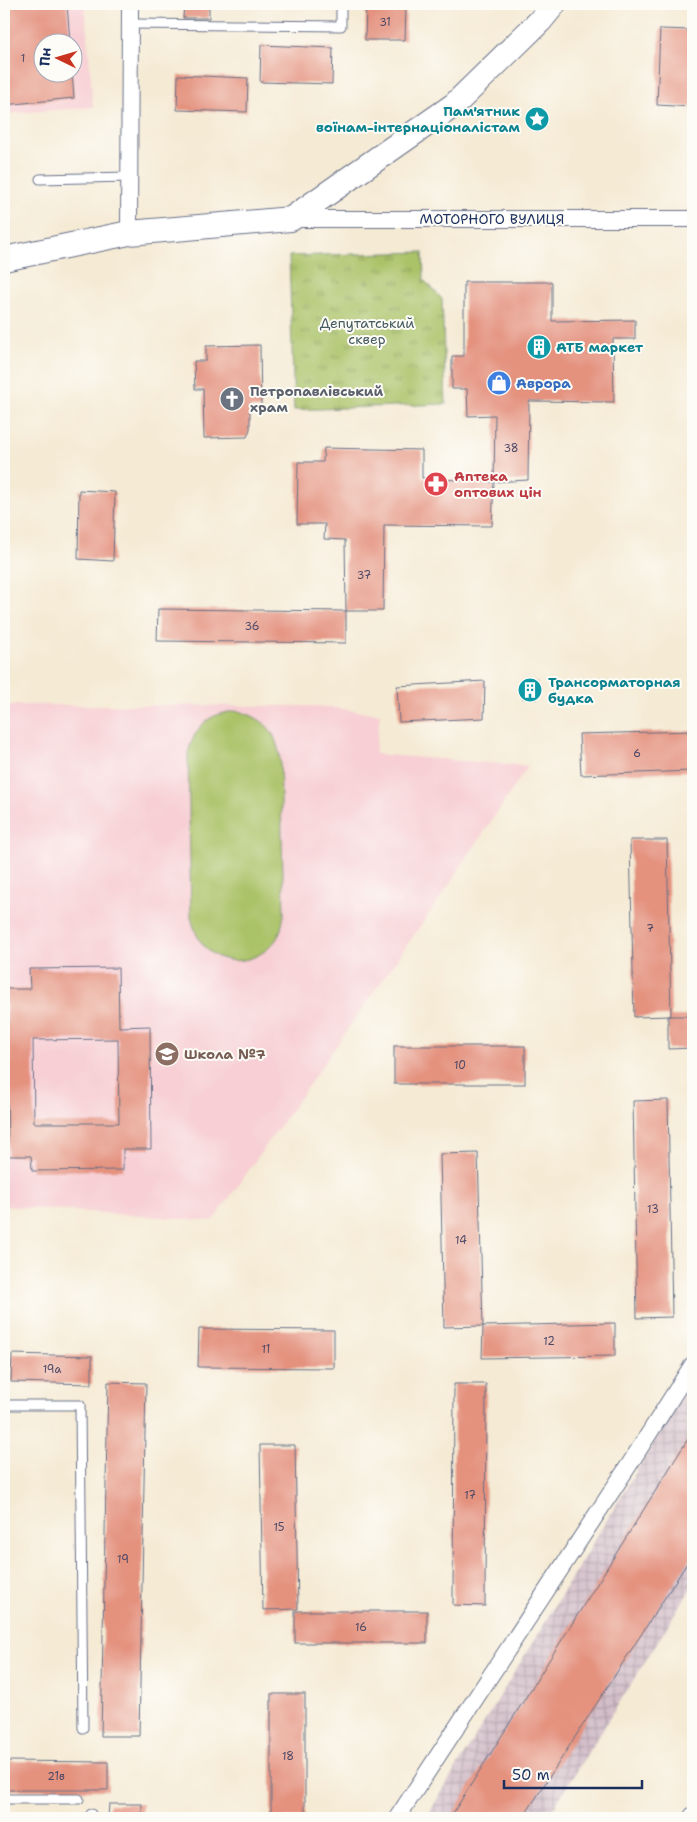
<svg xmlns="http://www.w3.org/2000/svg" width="697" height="1822" viewBox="0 0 697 1822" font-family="'Shantell Sans',sans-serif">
	<defs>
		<pattern id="industrial-grid" width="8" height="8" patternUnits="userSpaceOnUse" patternTransform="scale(1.25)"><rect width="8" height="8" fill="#d2bdc8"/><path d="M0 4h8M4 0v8" fill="none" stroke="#aa9aa6"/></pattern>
		<pattern id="park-tufts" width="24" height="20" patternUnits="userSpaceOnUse" patternTransform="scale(1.25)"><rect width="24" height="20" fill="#aac267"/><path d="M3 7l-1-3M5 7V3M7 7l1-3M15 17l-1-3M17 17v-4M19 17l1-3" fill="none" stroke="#8a9e58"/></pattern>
	</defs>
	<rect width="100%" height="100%" fill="#fdfcf7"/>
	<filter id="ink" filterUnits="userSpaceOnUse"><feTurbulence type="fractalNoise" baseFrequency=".02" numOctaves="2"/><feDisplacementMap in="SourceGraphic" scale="10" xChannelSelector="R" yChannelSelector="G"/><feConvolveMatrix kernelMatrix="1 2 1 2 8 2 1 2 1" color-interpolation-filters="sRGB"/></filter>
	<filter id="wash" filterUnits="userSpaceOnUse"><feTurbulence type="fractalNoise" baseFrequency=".0096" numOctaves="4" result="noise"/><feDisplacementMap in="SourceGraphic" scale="20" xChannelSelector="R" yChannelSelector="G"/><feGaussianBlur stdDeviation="1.12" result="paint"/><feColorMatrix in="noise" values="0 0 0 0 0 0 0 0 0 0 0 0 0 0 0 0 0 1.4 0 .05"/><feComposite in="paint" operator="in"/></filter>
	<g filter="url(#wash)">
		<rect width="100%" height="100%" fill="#f5ead4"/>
		<!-- built -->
		<g fill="#f7cfd4" fill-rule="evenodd">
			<path d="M 4,4 L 85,4 L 93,107 L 4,114 ZM 42,42 L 72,42 L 72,72 L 42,72 Z"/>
			<path d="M 4,705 L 319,706 L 380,714 L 375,754 L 528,766 L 438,901 L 213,1221 L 4,1206 Z"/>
		</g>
		<!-- industrial -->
		<path fill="url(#industrial-grid)" d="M 693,1378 L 693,1585 L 547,1818 L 426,1818 Z"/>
		<!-- grass -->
		<path fill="#aac267" stroke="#627862" d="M 238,711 C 266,719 276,731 280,759 L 284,915 C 282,924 281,934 275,941 C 260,961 229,968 209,951 C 198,942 194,929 191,917 L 188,753 C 196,725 208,713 238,711 Z"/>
		<!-- park -->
		<path fill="url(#park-tufts)" stroke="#627862" d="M 423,252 L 424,280 L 442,299 L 446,404 L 294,410 L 289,256 Z"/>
		<g id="blocks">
			<!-- building -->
			<g fill="#e4917e" fill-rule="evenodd">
				<path d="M 4,4 L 67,4 L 70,42 L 42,42 L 42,72 L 72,72 L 74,98 L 4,105 Z"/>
				<path d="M 184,4 L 209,4 L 209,18 L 183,18 Z"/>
				<path d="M 366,4 L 406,4 L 405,40 L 365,40 Z"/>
				<path d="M 660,29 L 693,30 L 692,107 L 657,105 Z"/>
				<path d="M 261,45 L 333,48 L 332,84 L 260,82 Z"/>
				<path d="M 178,75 L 248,78 L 247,112 L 177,110 Z"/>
				<path d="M 464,282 L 552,282 L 552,321 L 635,320 L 635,339 L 613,339 L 614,402 L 529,401 L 528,480 L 494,482 L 495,415 L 468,416 L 467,389 L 452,389 L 452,356 L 464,356 Z"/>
				<path d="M 260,345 L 261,408 L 250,408 L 250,429 L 247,437 L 204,438 L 203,389 L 195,389 L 194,361 L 206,361 L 206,346 Z"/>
				<path d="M 324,448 L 422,450 L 422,478 L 494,482 L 492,526 L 384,525 L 383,611 L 346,611 L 345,540 L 324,539 L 325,524 L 297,524 L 298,462 L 323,462 Z"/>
				<path d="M 79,490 L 115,492 L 113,561 L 78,559 Z"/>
				<path d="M 158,609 L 346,611 L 346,643 L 157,641 Z"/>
				<path d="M 485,681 L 484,718 L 399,722 L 397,686 Z"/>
				<path d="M 522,682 L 537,682 L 537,699 L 522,698 Z"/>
				<path d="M 693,731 L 693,771 L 581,775 L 579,734 Z"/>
				<path d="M 630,840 L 667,840 L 671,1016 L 634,1017 Z"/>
				<path d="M 118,968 L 119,1027 L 150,1026 L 151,1149 L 123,1149 L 123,1170 L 32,1171 L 31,1156 L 8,1156 L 6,989 L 30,989 L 29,969 ZM 118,1039 L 119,1123 L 34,1123 L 33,1040 Z"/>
				<path d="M 668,1016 L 693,1016 L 693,1048 L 668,1049 Z"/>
				<rect x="394" y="1046" width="131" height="38"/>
				<path d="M 668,1100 L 672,1317 L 637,1318 L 633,1101 Z"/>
				<path d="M 478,1153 L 483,1326 L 444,1327 L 440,1154 Z"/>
				<path d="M 615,1323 L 615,1356 L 482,1358 L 483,1326 Z"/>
				<path d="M 199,1329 L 334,1330 L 334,1368 L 198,1367 Z"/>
				<path d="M 12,1354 L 92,1356 L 92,1384 L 11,1382 Z"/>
				<path d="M 108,1382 L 146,1383 L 139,1736 L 101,1736 Z"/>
				<path d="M 454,1384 L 486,1384 L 485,1606 L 453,1605 Z"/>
				<path d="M 693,1431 L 693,1554 L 523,1818 L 450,1818 Z"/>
				<path d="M 260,1445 L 295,1445 L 298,1609 L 263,1610 Z"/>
				<rect x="295" y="1611" width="132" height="32"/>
				<rect x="271" y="1694" width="34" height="124"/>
				<path d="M 4,1761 L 108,1762 L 108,1790 L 4,1790 Z"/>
				<path d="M 109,1804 L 142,1804 L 142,1818 L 108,1818 Z"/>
			</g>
		</g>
	</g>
	<g filter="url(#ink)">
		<use href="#blocks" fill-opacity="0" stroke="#677087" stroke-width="1"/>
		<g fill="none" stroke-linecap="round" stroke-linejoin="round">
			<defs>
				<g id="lane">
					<path d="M 130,24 L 341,26 L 341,4"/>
					<path d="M 40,179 L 129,177"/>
					<path d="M 4,1405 L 80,1405 L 83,1728"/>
					<path d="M 4,1799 L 79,1799"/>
					<path d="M 91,1814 L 91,1818"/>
				</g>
				<g id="street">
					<path d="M 291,219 L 693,219"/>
					<path d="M 129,233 L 130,4"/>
					<path d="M 397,1818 L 629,1465 L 693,1364"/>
					<path d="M 691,1818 L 693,1815"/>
				</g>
				<path id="secondary" d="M 4,259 L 129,233 L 291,219 L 454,105 L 540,21 L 554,4"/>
			</defs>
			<!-- lane casing -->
			<use href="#lane" stroke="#677087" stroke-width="11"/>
			<!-- street casing -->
			<use href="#street" stroke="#677087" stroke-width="18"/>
			<!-- secondary casing -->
			<use href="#secondary" stroke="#677087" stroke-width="26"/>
			<!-- lane -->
			<use href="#lane" stroke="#fff" stroke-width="9"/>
			<!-- street -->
			<use href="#street" stroke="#fff" stroke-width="16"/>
			<!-- secondary -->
			<use href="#secondary" stroke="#fff" stroke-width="24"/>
		</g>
	</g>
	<!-- icons -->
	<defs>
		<symbol id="sight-disc" viewBox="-11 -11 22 22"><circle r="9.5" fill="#0f9aa8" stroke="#fdfcf7"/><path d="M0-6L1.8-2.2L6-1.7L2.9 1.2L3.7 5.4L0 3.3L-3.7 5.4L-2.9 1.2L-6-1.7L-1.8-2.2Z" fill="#fff"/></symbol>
		<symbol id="building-disc" viewBox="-11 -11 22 22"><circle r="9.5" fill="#0f9aa8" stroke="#fdfcf7"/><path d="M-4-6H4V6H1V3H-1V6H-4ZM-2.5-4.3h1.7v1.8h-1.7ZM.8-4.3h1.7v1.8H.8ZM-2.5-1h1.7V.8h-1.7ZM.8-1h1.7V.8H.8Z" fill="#fff"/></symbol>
		<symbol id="shop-disc" viewBox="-11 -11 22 22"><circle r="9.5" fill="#3f7fe0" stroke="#fdfcf7"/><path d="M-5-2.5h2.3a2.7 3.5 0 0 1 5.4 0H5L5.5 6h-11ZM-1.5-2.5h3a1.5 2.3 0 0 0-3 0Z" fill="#fff"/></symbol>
		<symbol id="church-disc" viewBox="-11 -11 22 22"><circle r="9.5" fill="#6b7280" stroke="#fdfcf7"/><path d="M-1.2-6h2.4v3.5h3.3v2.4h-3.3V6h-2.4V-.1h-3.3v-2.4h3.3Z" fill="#fff"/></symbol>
		<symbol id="pharmacy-disc" viewBox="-11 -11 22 22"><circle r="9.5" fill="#e0444e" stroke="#fdfcf7"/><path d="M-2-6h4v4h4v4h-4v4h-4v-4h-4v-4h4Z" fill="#fff"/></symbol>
		<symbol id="school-disc" viewBox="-11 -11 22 22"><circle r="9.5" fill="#8d6e63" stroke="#fdfcf7"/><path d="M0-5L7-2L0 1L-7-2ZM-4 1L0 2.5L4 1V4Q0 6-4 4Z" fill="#fff"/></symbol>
	</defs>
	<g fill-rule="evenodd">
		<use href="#sight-disc" x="523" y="105" width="28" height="28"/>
		<use href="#building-disc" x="525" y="333" width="28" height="28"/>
		<use href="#shop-disc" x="485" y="369" width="28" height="28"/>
		<use href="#church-disc" x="218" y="385" width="28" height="28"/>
		<use href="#pharmacy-disc" x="422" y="470" width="28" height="28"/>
		<use href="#building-disc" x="516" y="676" width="28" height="28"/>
		<use href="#school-disc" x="153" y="1040" width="28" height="28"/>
	</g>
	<g text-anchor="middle" stroke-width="4" stroke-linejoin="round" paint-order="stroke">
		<!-- number labels -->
		<g font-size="11" fill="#4d4866">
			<text x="385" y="26">31</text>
			<text x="23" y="62">1</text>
			<text x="511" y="452">38</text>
			<text x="364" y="579">37</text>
			<text x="252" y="630">36</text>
			<text x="637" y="757">6</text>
			<text x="650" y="932">7</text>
			<text x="460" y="1069">10</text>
			<text x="653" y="1213">13</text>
			<text x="461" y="1244">14</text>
			<text x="549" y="1345">12</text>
			<text x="266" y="1353">11</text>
			<text x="52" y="1373">19а</text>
			<text x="470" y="1499">17</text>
			<text x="279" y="1531">15</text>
			<text x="123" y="1563">19</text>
			<text x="361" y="1631">16</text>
			<text x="288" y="1760">18</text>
			<text x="56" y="1780">21в</text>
		</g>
		<!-- culture labels -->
		<g font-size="14" font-weight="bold" fill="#0d838f" stroke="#fdfcf7" text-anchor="start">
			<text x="520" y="116" text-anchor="end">Пам'ятник<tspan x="520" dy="16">воїнам-інтернаціоналістам</tspan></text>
			<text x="556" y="352">АТБ маркет</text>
			<text x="548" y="687">Трансорматорная<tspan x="548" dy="16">будка</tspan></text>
		</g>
		<!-- street labels -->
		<g font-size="14" fill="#1b2f5e" stroke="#fdfcf7">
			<text x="492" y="224">МОТОРНОГО ВУЛИЦЯ</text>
		</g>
		<!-- park labels -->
		<g font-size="14" fill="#465b61" stroke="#fdfcf7">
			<text x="367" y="328">Депутатський<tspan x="367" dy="16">сквер</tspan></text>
		</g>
		<!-- shop labels -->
		<g font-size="14" font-weight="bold" fill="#366cbe" stroke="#fdfcf7" text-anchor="start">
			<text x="516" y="388">Аврора</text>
		</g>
		<!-- worship labels -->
		<g font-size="14" font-weight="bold" fill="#5b616d" stroke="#fdfcf7" text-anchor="start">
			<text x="250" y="396">Петропавлівський<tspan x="250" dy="16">храм</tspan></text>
		</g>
		<!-- health labels -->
		<g font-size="14" font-weight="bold" fill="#be3a42" stroke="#fdfcf7" text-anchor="start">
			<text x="454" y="481">Аптека<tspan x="454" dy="16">оптових цін</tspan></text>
		</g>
		<!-- education labels -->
		<g font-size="14" font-weight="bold" fill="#785e54" stroke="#fdfcf7" text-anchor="start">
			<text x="184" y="1059">Школа №7</text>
		</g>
	</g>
	<!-- margin -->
	<rect width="697" height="1822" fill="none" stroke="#fdfcf7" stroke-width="20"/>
	<!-- north arrow -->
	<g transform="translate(58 58) rotate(275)"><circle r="24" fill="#fdfcf7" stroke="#a3aaba"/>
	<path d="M0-4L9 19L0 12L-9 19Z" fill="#c8321e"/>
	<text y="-8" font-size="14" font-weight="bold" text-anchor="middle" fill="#1b2f5e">Пн</text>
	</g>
	<!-- scale -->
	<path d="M504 1780v8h138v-8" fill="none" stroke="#1b2f5e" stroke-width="2.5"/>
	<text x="512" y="1780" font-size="15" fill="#1b2f5e" stroke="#fdfcf7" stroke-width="4" paint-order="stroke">50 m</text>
</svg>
